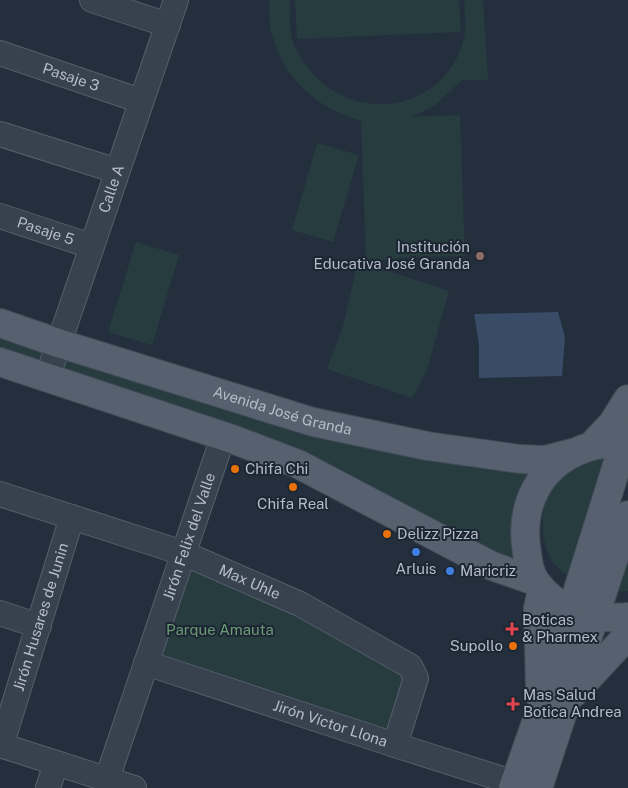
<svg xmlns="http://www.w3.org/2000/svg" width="628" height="788" viewBox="0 0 628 788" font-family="'Public Sans',sans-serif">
	<rect width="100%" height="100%" fill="#242f3e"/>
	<!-- green -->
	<g fill="#263c3f">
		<path d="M 269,0 L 290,0 C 290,12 289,26 292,38 C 294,48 300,57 306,65 C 348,125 442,115 463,42 C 467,28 465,14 464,0 L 483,0 L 488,80 L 462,80 L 434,106 L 411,117 L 460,115 L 465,256 L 418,257 L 366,261 L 361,121 C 316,108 282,77 271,31 C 269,21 269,10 269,0 Z"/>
		<path d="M 295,0 L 459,0 L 461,32 L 297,39 Z"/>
		<path d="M 317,143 L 359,155 L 333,242 L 292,230 Z"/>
		<path d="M 136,242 L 179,255 L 152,345 L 108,332 Z"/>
		<path d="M 358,261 L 449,291 L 427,370 L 412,398 L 327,369 L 343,326 Z"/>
		<path d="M 0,328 L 532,470 L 523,570 L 0,350 Z"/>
		<path d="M 594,457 L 611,457 L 571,578 C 567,575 562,572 559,569 C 539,550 537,507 554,487 C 565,473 579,465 594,457 Z"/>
		<path d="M 628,536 L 628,591 L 610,592 Z"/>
		<path d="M 189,568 L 303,616 L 410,678 L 390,736 L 160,659 Z"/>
	</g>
	<!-- water -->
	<path fill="#394c67" d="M 558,312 L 565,337 L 562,376 L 479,378 L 479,344 L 474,314 Z"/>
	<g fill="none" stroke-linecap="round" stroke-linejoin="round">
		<defs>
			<g id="minor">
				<path d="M 92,0 L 168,25"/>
				<path id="s1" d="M 0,53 L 141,101"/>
				<path d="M 0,134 L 117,171"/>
				<path id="s2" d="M 0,216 L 91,246"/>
				<path id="s3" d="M 47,378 L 176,0"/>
				<path id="s4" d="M 0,494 L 183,553 L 300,604 L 410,666 L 416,678 L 395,745"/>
				<path d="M 0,613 L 39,626"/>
				<path id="s5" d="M 146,663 L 395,745 L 515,783"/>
				<path d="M 0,745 L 134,788"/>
				<path id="s6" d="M 1,746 L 72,517"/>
				<path id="s7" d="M 107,779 L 223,437"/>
				<path d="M 48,788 L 56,763"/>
			</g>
			<g id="major">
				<path id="s8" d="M 0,323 L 58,343 L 313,422 L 427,446 L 520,459 L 545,460 L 572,453"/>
				<path d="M 0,362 L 232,439 L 298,464 L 492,566 L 535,581"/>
				<path d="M 596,441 L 613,423 L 628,399"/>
				<path d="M 628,446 C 614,441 596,444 583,449 C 538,466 519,507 527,553 C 528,563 530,574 536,582 C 557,612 593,620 628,617"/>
				<path d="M 540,689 L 538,608 L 542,590"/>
				<path d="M 575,692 L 628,635"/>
				<path d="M 513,788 L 541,708 L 628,430"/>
				<path d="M 538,788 L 628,515"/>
			</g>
		</defs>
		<!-- minor casing -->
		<use href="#minor" stroke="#565f6c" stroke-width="26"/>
		<!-- major casing -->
		<use href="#major" stroke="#414a57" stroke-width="30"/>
		<!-- minor -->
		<use href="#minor" stroke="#38414e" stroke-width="24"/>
		<!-- major -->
		<use href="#major" stroke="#56606e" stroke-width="28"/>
	</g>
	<!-- markers -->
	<circle fill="#8d6e63" stroke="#1d2633" stroke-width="2" cx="480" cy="256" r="5"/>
	<g fill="#e8710a" stroke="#1d2633" stroke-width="2">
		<circle cx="235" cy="469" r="5"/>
		<circle cx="293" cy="487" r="5"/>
		<circle cx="387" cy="534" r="5"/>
		<circle cx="513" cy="646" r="5"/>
	</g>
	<g fill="#3f7fe0" stroke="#1d2633" stroke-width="2">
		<circle cx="416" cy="552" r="5"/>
		<circle cx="450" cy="571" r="5"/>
	</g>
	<g fill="#e0444e" stroke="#1d2633" stroke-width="2">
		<path d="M509.5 621.5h5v5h5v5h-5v5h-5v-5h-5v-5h5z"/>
		<path d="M510.5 696.5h5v5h5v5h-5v5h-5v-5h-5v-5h5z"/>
	</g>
	<g text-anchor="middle" stroke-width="4" stroke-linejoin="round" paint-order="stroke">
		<!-- street labels -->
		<g font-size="15" fill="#b4bcc9" stroke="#1d2633">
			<text dy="5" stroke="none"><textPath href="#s1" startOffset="75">Pasaje 3</textPath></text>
			<text dy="5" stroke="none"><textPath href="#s3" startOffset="200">Calle A</textPath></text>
			<text dy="5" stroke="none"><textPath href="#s2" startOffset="48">Pasaje 5</textPath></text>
			<text dy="5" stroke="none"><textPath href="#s8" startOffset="296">Avenida José Granda</textPath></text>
			<text dy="5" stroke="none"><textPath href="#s7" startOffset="256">Jirón Felix del Valle</textPath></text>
			<text dy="5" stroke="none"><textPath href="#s4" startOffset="265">Max Uhle</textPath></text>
			<text dy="5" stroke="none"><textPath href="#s6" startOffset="135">Jirón Husares de Junin</textPath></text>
			<text dy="5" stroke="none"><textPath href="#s5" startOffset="194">Jirón Víctor Llona</textPath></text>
		</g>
		<!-- poi labels -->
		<g font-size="15" fill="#b4bcc9" stroke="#1d2633" text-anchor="start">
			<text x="470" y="252" text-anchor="end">Institución<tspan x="470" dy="17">Educativa José Granda</tspan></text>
			<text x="245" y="474">Chifa Chi</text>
			<text x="293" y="509" text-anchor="middle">Chifa Real</text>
			<text x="397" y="539">Delizz Pizza</text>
			<text x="416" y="574" text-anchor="middle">Arluis</text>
			<text x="460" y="576">Maricriz</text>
			<text x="522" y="625">Boticas<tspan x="522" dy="17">&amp; Pharmex</tspan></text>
			<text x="503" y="651" text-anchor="end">Supollo</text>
			<text x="523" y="700">Mas Salud<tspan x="523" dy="17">Botica Andrea</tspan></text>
		</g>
		<!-- park labels -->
		<g font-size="15" fill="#6b9a76" stroke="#1d2633">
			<text x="220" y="635">Parque Amauta</text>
		</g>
	</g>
</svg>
